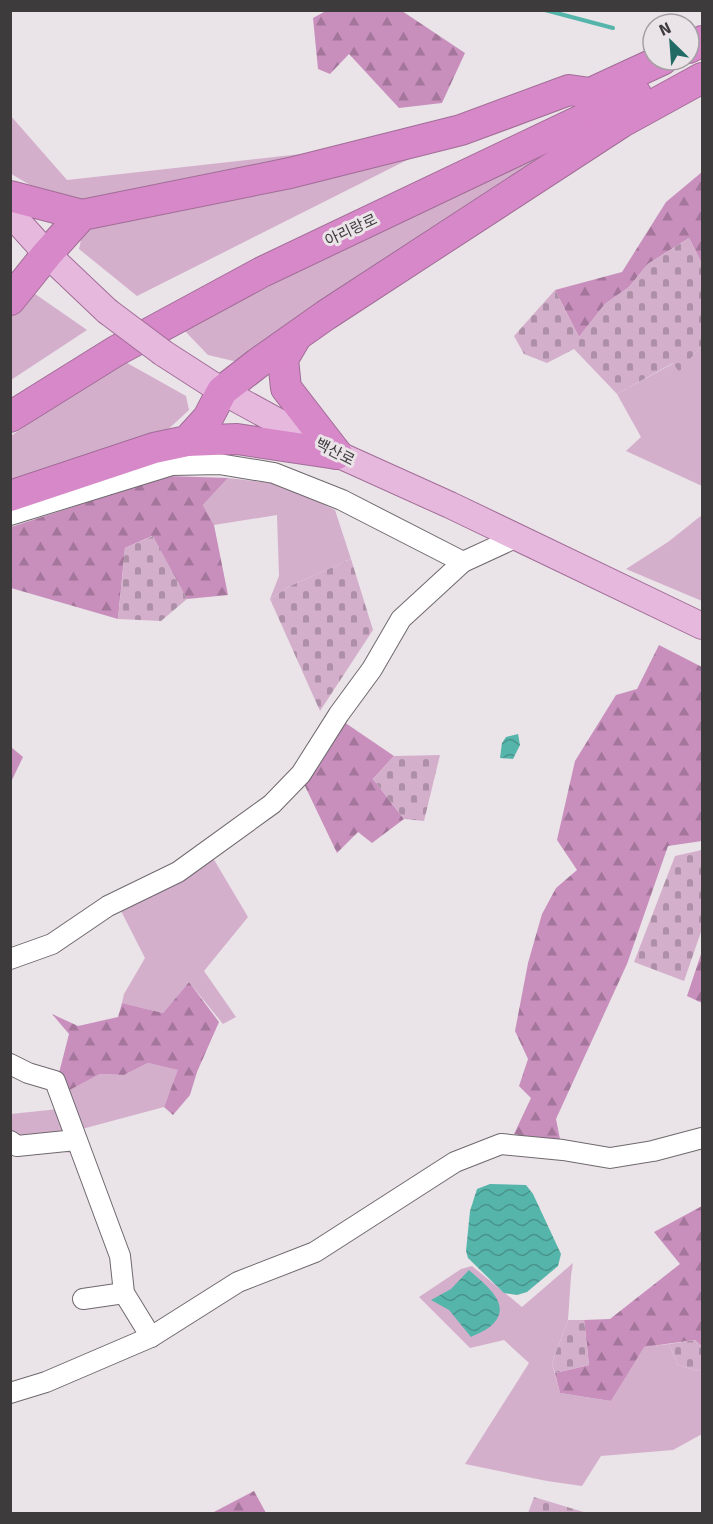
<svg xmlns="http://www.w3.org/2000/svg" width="713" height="1524" viewBox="0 0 713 1524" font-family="Signika,'Noto Sans KR',sans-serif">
	<defs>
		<pattern id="forest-firs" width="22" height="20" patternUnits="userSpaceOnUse" patternTransform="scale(1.5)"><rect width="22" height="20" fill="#c88fbd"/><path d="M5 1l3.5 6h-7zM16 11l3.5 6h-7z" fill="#a4769b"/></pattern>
		<pattern id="cemetery-stones" width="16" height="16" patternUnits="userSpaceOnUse" patternTransform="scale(1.5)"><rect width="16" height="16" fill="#d4afcc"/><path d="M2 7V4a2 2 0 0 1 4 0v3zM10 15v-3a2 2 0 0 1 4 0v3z" fill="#ad90a7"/></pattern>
		<pattern id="water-waves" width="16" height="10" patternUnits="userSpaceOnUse" patternTransform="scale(1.5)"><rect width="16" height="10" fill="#55b5ab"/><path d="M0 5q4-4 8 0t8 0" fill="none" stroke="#48948c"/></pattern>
	</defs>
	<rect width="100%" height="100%" fill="#eae3e8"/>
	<!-- green -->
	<g fill="#d4afcc">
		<path d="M 10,115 L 67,180 L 319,152 L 87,205 L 37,189 L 13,175 L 10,172 Z"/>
		<path d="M 560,142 L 242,363 L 208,355 L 183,329 Z"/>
		<path d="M 433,147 L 137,296 L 79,249 L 83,231 Z"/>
		<path d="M 28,289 L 87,330 L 11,380 L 10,308 Z"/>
		<path d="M 702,345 L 702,486 L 626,451 L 641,437 L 617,394 L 674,363 L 679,371 Z"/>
		<path d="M 120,359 L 186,396 L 189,410 L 162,435 L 11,486 L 11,436 Z"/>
		<path d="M 228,478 L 281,484 L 335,510 L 351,559 L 290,586 L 270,599 L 279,576 L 277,515 L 214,525 L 203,505 Z"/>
		<path d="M 702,515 L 702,601 L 626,569 L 668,542 Z"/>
		<path d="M 213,858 L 248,917 L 204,971 L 236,1017 L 223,1024 L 189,982 L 163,1013 L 122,1003 L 124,994 L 145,958 L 119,907 Z"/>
		<path d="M 148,1063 L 179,1070 L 164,1107 L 82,1129 L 71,1153 L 11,1144 L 11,1114 L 58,1109 L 68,1091 L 100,1074 L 124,1075 Z"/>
		<path d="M 573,1263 L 571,1276 L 568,1320 L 552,1363 L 560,1393 L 611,1401 L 643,1347 L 669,1344 L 678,1365 L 698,1371 L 702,1369 L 702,1434 L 673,1450 L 601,1456 L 582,1486 L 547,1481 L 465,1464 L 529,1363 L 504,1340 L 470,1348 L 419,1297 L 461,1269 L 472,1266 L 522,1307 Z"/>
	</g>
	<!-- forest -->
	<g fill="url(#forest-firs)">
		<path d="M 326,11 L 402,11 L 465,53 L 442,103 L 399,108 L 349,54 L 330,74 L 318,69 L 313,18 Z"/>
		<path d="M 702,172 L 702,264 L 689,238 L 648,264 L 629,287 L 605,304 L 579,337 L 555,290 L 622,272 L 666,202 Z"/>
		<path d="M 168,476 L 228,478 L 203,505 L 214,525 L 228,595 L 187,599 L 152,536 L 125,548 L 118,619 L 11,588 L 11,527 Z"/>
		<path d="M 659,645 L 702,667 L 702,841 L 668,846 L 627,964 L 556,1119 L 561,1144 L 514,1134 L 531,1098 L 519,1086 L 528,1059 L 515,1031 L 528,963 L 542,914 L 556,888 L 577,870 L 557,840 L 575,761 L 616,695 L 637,689 Z"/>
		<path d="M 344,722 L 394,756 L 373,779 L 404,819 L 372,843 L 358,832 L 337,853 L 304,784 Z"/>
		<path d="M 11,747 L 23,757 L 11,782 Z"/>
		<path d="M 702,951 L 702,1003 L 687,996 Z"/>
		<path d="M 189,982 L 219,1022 L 197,1072 L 190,1095 L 173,1115 L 164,1107 L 178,1070 L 148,1063 L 124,1075 L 100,1074 L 68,1091 L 59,1073 L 69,1034 L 52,1014 L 78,1026 L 118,1017 L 122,1003 L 163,1013 Z"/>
		<path d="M 702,1206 L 702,1347 L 695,1340 L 644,1347 L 611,1401 L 560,1393 L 555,1373 L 589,1365 L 584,1320 L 610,1319 L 680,1264 L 654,1232 Z"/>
		<path d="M 254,1491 L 266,1513 L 212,1513 Z"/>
	</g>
	<!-- cemetery -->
	<g fill="url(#cemetery-stones)">
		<path d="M 689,238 L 702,264 L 702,345 L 679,372 L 673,363 L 617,394 L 574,349 L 547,363 L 524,354 L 514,336 L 555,290 L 579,337 L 605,304 L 629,287 L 648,264 Z"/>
		<path d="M 153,536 L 187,599 L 161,621 L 118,619 L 125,548 Z"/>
		<path d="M 351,559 L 373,630 L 320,711 L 270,599 L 290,586 Z"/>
		<path d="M 440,755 L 424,821 L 404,819 L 373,779 L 394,756 Z"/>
		<path d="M 702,850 L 702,929 L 684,981 L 634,962 L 675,856 Z"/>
		<path d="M 568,1320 L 584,1320 L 589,1365 L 555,1373 L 552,1363 Z"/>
		<path d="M 695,1340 L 702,1347 L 702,1369 L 698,1371 L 678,1365 L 669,1344 Z"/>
		<path d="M 534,1497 L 587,1513 L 528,1513 Z"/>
	</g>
	<!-- water -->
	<g fill="url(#water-waves)">
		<path d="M 518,734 L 520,745 L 513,759 L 500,758 L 502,743 L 506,737 Z"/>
		<path d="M 490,1184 L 526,1185 L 533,1194 L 561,1254 L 558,1266 L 527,1292 L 517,1295 L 504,1293 L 468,1258 L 466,1251 L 470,1211 L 477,1189 Z"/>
		<path d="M 469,1270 C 484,1284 514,1304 492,1325 C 487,1330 477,1334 471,1337 L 449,1310 L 431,1300 L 451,1289 Z"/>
	</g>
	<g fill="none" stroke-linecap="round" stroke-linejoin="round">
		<!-- stream -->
		<path stroke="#55b5ab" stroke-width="4" d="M 545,10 L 613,28"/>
		<defs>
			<g id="minor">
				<path d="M 10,515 L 172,465 L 219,464 L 274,473 L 342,500 L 463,562"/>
				<path d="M 10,959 L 52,944 L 108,906 L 178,872 L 272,804 L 301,774 L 339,714 L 372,669 L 401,619 L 463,562 L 515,538"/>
				<path d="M 10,1064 L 28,1073 L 55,1081 L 120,1256 L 124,1293 L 151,1337"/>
				<path d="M 10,1141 L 17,1146 L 76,1140"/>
				<path d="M 83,1299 L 124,1293"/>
				<path d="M 10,1393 L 46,1382 L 151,1337 L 238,1282 L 315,1252 L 455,1162 L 501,1144 L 563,1150 L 610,1158 L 653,1151 L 702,1138"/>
			</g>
			<g id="major">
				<path d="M 10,213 L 47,254 L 107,311"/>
				<path d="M 163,353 L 222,391 L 337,454 L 450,505 L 702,626"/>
			</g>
			<g id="highway">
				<path d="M 689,48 L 702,41"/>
				<path d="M 597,90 L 662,60"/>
				<path d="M 10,196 L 82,215"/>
				<path d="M 10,300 L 47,254 L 82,215 L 290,173 L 461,130 L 569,90 L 590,93"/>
				<path d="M 296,337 L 283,359 L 286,388 L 337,454"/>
				<path d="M 10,417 L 116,351 L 262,272 L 636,94"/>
				<path d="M 187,441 L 237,439 L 337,454"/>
				<path d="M 10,496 L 154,448 L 187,441 L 208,418 L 222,391 L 258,363 L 326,315 L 622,122 L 702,78"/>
			</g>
		</defs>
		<!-- minor casing -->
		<use href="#minor" stroke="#6f696e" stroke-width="22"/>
		<!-- major casing -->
		<use href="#major" stroke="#a16d97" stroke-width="28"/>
		<!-- highway casing -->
		<use href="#highway" stroke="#a16d97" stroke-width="32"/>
		<!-- minor -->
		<use href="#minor" stroke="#fff" stroke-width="20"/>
		<!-- major -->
		<use href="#major" stroke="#e7b8de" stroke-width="26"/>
		<!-- highway -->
		<use href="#highway" stroke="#d788c8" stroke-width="30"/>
		<defs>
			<path id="major-bridge" d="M 107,311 L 163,353"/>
		</defs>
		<!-- major-bridge casing -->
		<use href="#major-bridge" stroke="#a16d97" stroke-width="28" stroke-linecap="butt"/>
		<!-- major-bridge -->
		<use href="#major-bridge" stroke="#e7b8de" stroke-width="26"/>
	</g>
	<g text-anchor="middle" stroke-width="6" stroke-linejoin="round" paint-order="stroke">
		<!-- street labels -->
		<g font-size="15" fill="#3e3b3d" stroke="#eae3e8">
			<text transform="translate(351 230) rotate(-25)" y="5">아리랑로</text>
			<text transform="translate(335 452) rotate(27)" y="5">백산로</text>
		</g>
	</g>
	<!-- border -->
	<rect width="713" height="1524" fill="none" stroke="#3e3b3d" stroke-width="24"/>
	<!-- north arrow -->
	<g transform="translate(671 42) rotate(335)"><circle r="28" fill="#eae3e8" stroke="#a5a0a4" stroke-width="1.5"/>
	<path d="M0-4.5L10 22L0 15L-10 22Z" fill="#216b64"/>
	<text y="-9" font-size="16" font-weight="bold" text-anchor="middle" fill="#3e3b3d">N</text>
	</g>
</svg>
